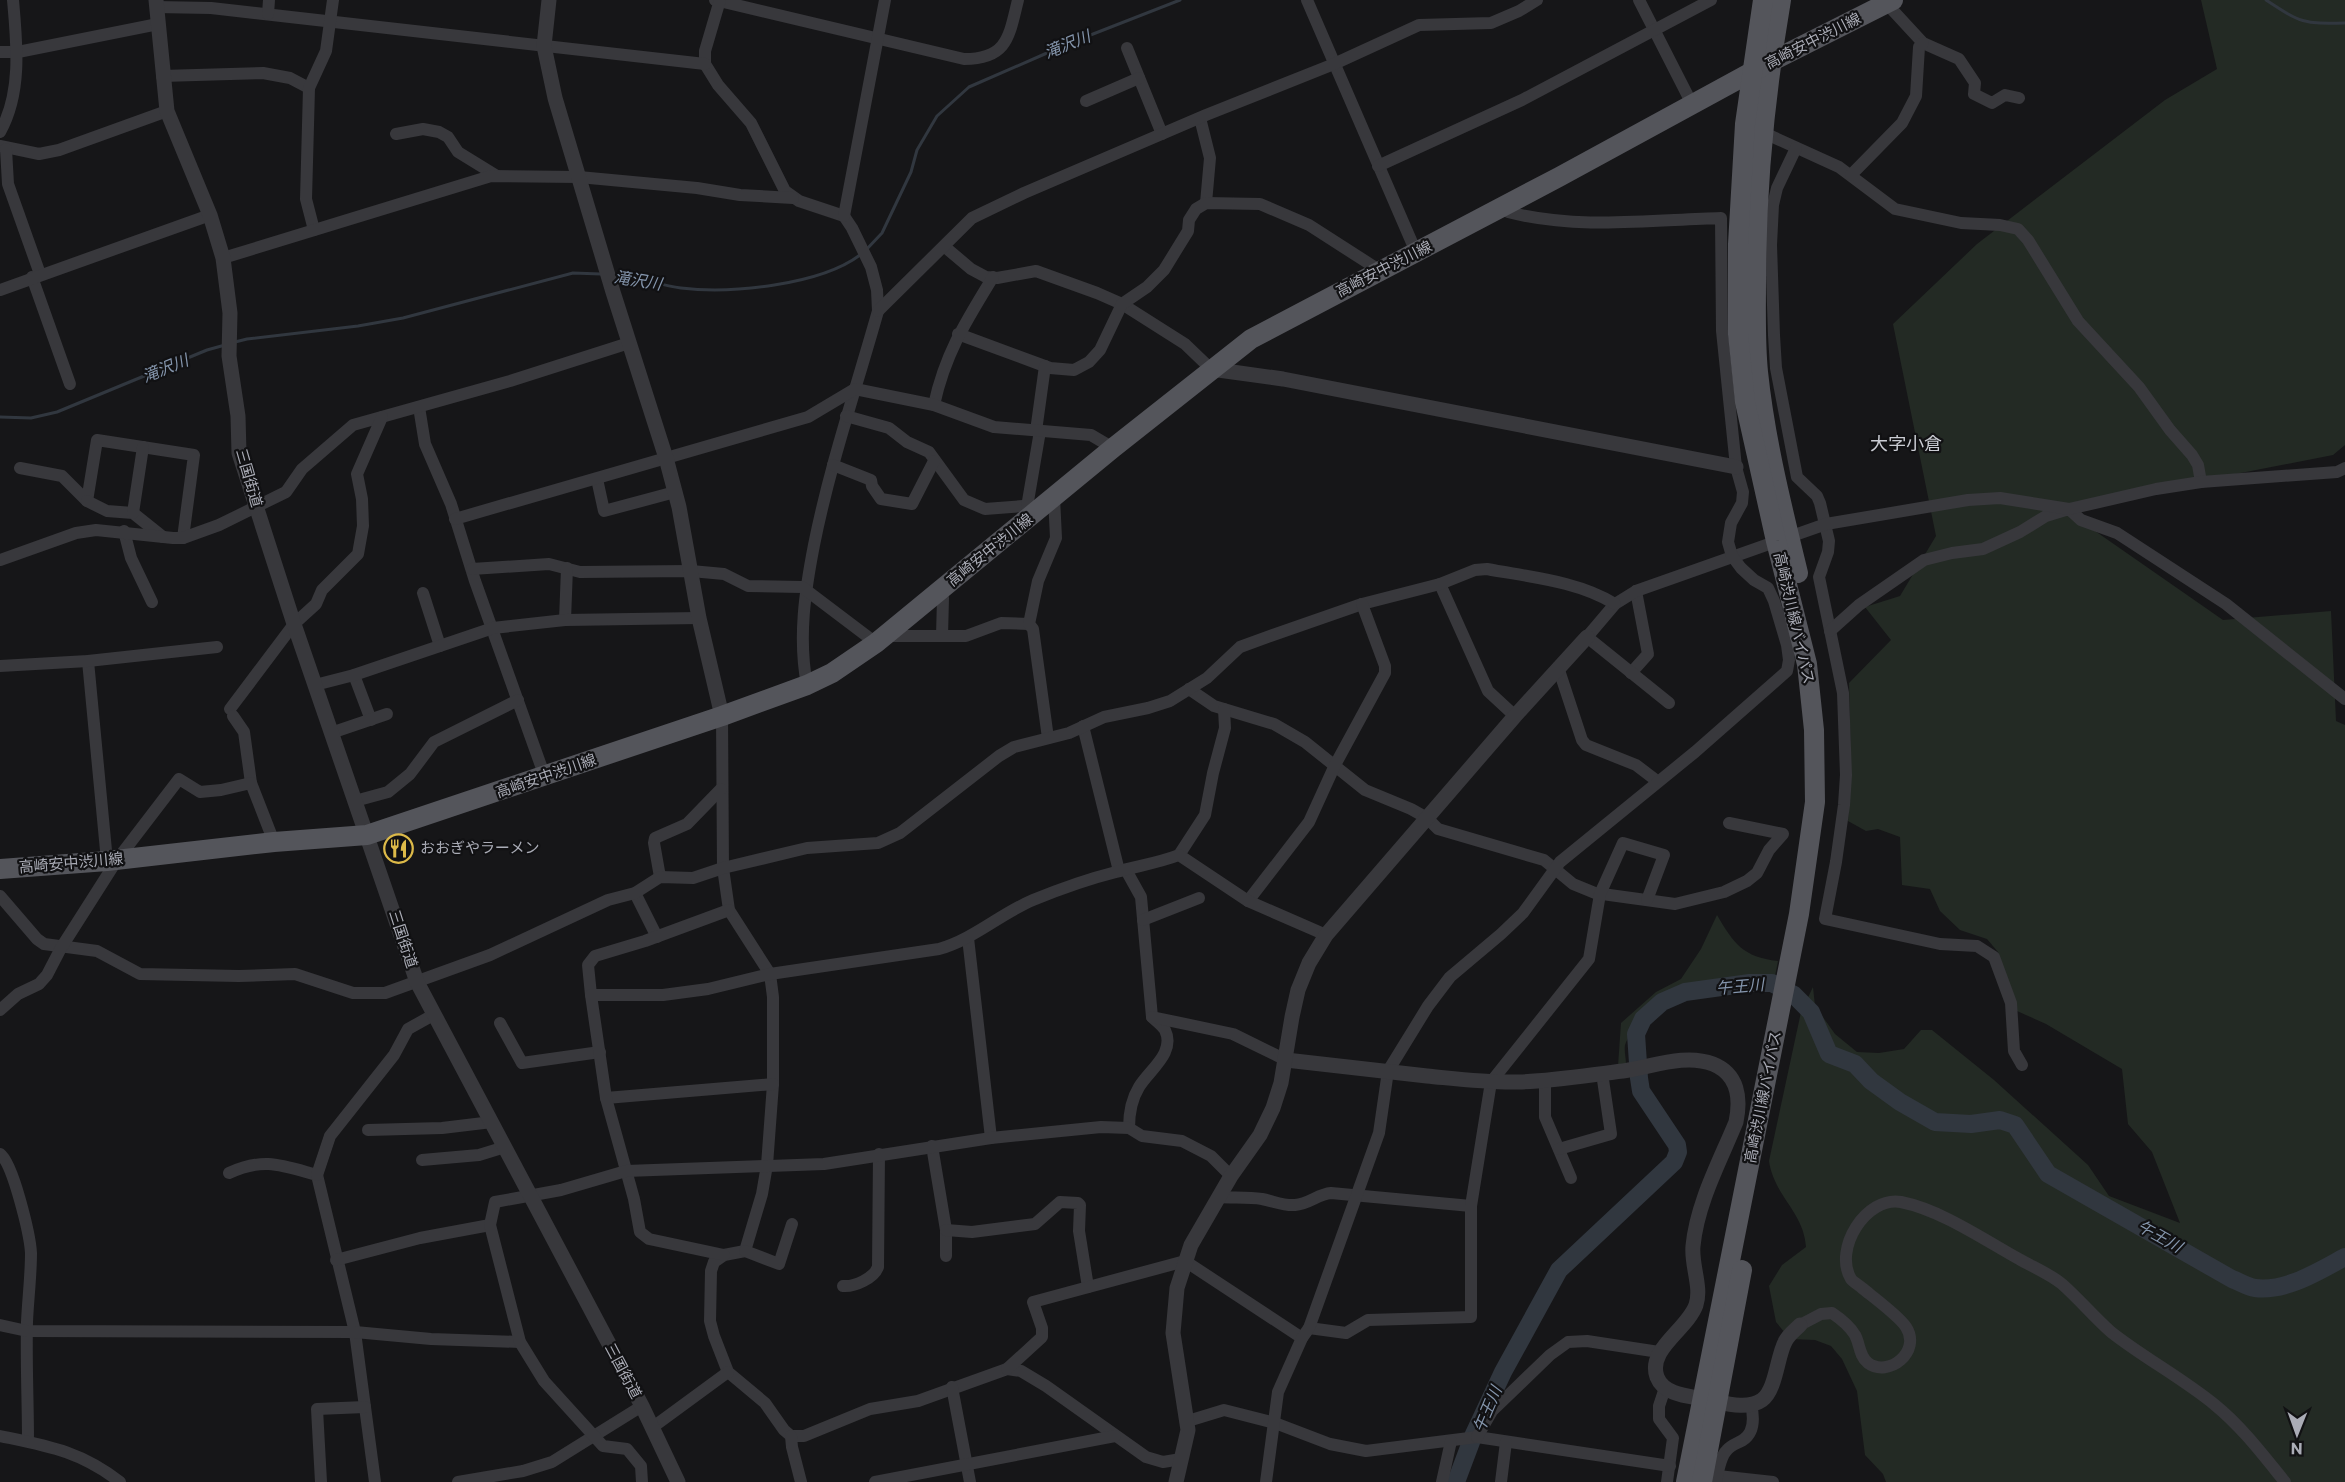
<svg xmlns="http://www.w3.org/2000/svg" width="2345" height="1482" viewBox="0 0 2345 1482" font-family="Commissioner,'Noto Sans JP',sans-serif">
	<rect width="100%" height="100%" fill="#161618"/>
	<!-- green -->
	<g fill="#232a24">
		<path d="M 2201,0 L 2345,0 L 2345,445 L 2333,455 L 2062,508 L 2223,620 L 2331,611 L 2336,721 L 2345,725 L 2345,1482 L 1886,1482 L 1883,1474 L 1865,1455 L 1857,1391 L 1842,1359 L 1831,1346 L 1815,1340 L 1790,1339 L 1776,1322 L 1769,1286 L 1782,1265 L 1806,1247 C 1804,1212 1774,1196 1769,1161 L 1801,1012 L 1813,987 L 1815,1006 L 1835,1034 L 1857,1052 L 1879,1053 L 1904,1049 L 1921,1030 L 1932,1030 L 1994,1080 L 2088,1165 L 2109,1196 L 2180,1223 L 2152,1152 L 2128,1124 L 2122,1069 L 2046,1024 L 2017,1011 L 1998,952 L 1987,939 L 1960,930 L 1940,911 L 1930,889 L 1902,885 L 1900,837 L 1878,829 L 1866,831 L 1848,821 L 1851,768 L 1849,683 L 1891,640 L 1865,607 L 1900,596 L 1936,536 L 1893,324 L 1977,244 L 2165,100 L 2217,69 Z"/>
		<path d="M 1717,915 C 1734,944 1743,957 1778,961 L 1774,981 C 1725,979 1655,982 1631,1033 C 1629,1037 1626,1041 1625,1045 C 1624,1051 1626,1058 1626,1064 L 1618,1066 L 1621,1023 L 1656,992 L 1681,979 L 1701,949 Z"/>
	</g>
	<g fill="none" stroke-linecap="round" stroke-linejoin="round">
		<!-- stream -->
		<g stroke="#31373f" stroke-width="3">
			<path d="M 2266,0 C 2301,23 2303,24 2345,23"/>
			<path d="M 865,251 L 882,233 L 911,172 L 917,150 L 937,116 L 969,87 L 1047,53 L 1047,52 L 1180,0"/>
			<path d="M 614,275 C 637,276 658,285 681,288 C 731,294 820,285 860,255"/>
			<path d="M 235,342 L 247,339 L 358,326 L 403,318 L 573,273 L 601,274"/>
			<path d="M 0,417 L 31,418 L 57,412 L 207,350 L 225,345"/>
		</g>
		<!-- river -->
		<path stroke="#31373f" stroke-width="18" d="M 1456,1482 L 1474,1434 L 1503,1372 L 1559,1270 L 1674,1162 L 1678,1152 L 1677,1145 L 1641,1091 L 1639,1078 L 1636,1034 L 1643,1019 L 1662,1002 L 1685,992 L 1750,983 L 1772,983 L 1794,995 L 1811,1012 L 1829,1054 L 1855,1064 L 1871,1081 L 1900,1102 L 1935,1122 L 1971,1124 L 2000,1120 L 2015,1125 L 2048,1174 L 2232,1279 C 2240,1282 2247,1287 2255,1288 C 2286,1292 2319,1271 2345,1257"/>
		<!-- minor -->
		<g stroke="#38383c" stroke-width="12">
			<path d="M 715,0 L 964,59 C 1008,59 1009,36 1018,0"/>
			<path d="M 720,0 L 705,51 L 705,64 L 718,85 L 751,123 L 785,191 L 799,201 L 844,216 L 852,228 L 871,267 L 877,290 L 878,311 C 856,389 830,465 814,545 C 805,591 798,638 807,685"/>
			<path d="M 1307,0 L 1416,252"/>
			<path d="M 1639,0 L 1692,104"/>
			<path d="M 1886,3 L 1923,43 L 1959,59 L 1975,83 L 1974,94 L 1992,103 L 2005,95 L 2019,98"/>
			<path d="M 156,7 L 211,8 L 705,64"/>
			<path d="M 268,14 L 269,0"/>
			<path d="M 1127,48 L 1162,134"/>
			<path d="M 0,52 L 18,52 L 158,24"/>
			<path d="M 162,76 L 263,73 L 290,78 L 309,88"/>
			<path d="M 1086,101 L 1139,78"/>
			<path d="M 1200,118 L 1210,158 L 1206,203"/>
			<path d="M 0,132 C 22,93 17,44 13,0"/>
			<path d="M 1762,132 L 1839,167 L 1895,209 L 1961,223 L 2000,225 L 2018,229 L 2028,240 L 2078,321 L 2139,387 L 2170,430 L 2192,455 L 2198,465 L 2201,482"/>
			<path d="M 396,134 L 423,129 L 439,132 L 448,137 L 458,152 L 497,176"/>
			<path d="M 0,146 L 39,154 L 59,150 L 167,111"/>
			<path d="M 1796,148 L 1777,188 L 1773,205 L 1771,245 L 1774,335 L 1776,368 L 1797,477 L 1817,496 L 1820,503 L 1829,541 L 1828,552 L 1819,577 L 1843,693 L 1846,775 L 1844,805 L 1836,862 L 1825,919 L 1940,944 L 1977,946 L 1994,957 L 2011,1003 L 2014,1051 L 2022,1065"/>
			<path d="M 6,149 L 8,184 L 40,274"/>
			<path d="M 1378,166 L 1522,100 L 1711,0"/>
			<path d="M 1851,175 L 1902,123 L 1916,96 L 1919,47 L 1923,43"/>
			<path d="M 844,216 L 885,0"/>
			<path d="M 314,230 L 306,199 L 309,88 L 326,51 L 333,0"/>
			<path d="M 945,247 L 971,269 L 986,277 L 997,278 L 1036,271 L 1097,293 L 1122,304 L 1185,344 L 1211,369"/>
			<path d="M 223,258 L 491,176 L 579,177 L 697,188 L 740,195 L 793,198"/>
			<path d="M 32,277 L 70,384"/>
			<path d="M 0,290 L 210,215"/>
			<path d="M 878,311 L 972,218 L 1024,193 L 1206,115 L 1334,64 L 1419,25 L 1491,23 L 1519,11 L 1537,0"/>
			<path d="M 958,334 L 1050,368 L 1074,370 L 1089,362 L 1100,350 L 1122,304 L 1147,287 L 1164,270 L 1188,231 L 1189,220 L 1196,209 L 1206,203 L 1260,204 L 1309,225 L 1379,270"/>
			<path d="M 934,405 C 945,354 966,321 993,277"/>
			<path d="M 419,407 L 425,444 L 451,504 L 475,581 L 545,777"/>
			<path d="M 846,416 L 889,428 L 907,442 L 929,452 L 964,500 L 985,509 L 1023,506 L 1038,510"/>
			<path d="M 1036,431 L 1045,366"/>
			<path d="M 833,465 L 871,480 L 872,486 L 881,499 L 912,504 L 934,461"/>
			<path d="M 20,468 L 62,476 L 87,501 L 97,440 L 194,455 L 183,538"/>
			<path d="M 597,479 L 604,511 L 675,492"/>
			<path d="M 87,501 L 107,511 L 133,513 L 163,537"/>
			<path d="M 1027,507 L 1040,431"/>
			<path d="M 133,513 L 143,447"/>
			<path d="M 455,519 L 808,417 L 855,389 L 934,405 L 994,427 L 1091,435 L 1113,448"/>
			<path d="M 124,531 L 131,558 L 152,602"/>
			<path d="M 0,560 L 76,533 L 96,530 L 173,538 L 183,538 L 219,525 L 286,492 L 302,469 L 353,425 L 510,381 L 629,343"/>
			<path d="M 472,569 L 549,564 L 580,572 L 691,571 L 724,574 L 748,586 L 802,587 L 876,643"/>
			<path d="M 1440,584 L 1488,691 L 1515,716"/>
			<path d="M 939,591 L 943,598 L 942,636"/>
			<path d="M 423,593 L 440,646"/>
			<path d="M 565,620 L 567,568"/>
			<path d="M 1830,631 L 1859,605 L 1924,560 L 1952,553 L 1983,549 L 2020,532 L 2046,516 L 2069,509 L 2081,520 L 2117,533 L 2226,604 L 2345,699"/>
			<path d="M 885,636 L 966,636 L 1001,623 L 1029,624"/>
			<path d="M 88,661 L 107,861"/>
			<path d="M 0,666 L 88,661 L 217,647"/>
			<path d="M 1558,667 L 1582,740 L 1586,745 L 1636,765 L 1657,781"/>
			<path d="M 1631,673 L 1648,654 L 1636,591"/>
			<path d="M 354,675 L 371,720"/>
			<path d="M 315,685 L 354,675 L 493,628 L 565,620 L 699,618"/>
			<path d="M 1189,689 L 1214,706 L 1274,724 L 1305,742 L 1365,790 L 1411,809 L 1427,818 L 1438,829 L 1544,860 L 1573,884 L 1595,893 L 1675,904 L 1724,892 L 1747,881 L 1757,873 L 1769,850 L 1783,834 L 1729,823"/>
			<path d="M 1669,703 L 1587,637 L 1615,604 L 1636,591 L 1826,524 L 1968,500 L 2000,498 L 2069,509 L 2156,489 L 2201,482 L 2337,472 L 2345,468"/>
			<path d="M 230,709 L 294,624 L 316,604 L 322,590 L 358,554 L 363,526 L 362,499 L 357,474 L 382,417"/>
			<path d="M 233,716 L 244,732 L 251,783"/>
			<path d="M 722,716 L 723,868 L 729,910 L 770,974 L 773,997 L 773,1084 L 767,1165 L 762,1194 L 745,1251 L 724,1255 L 714,1262 L 711,1271 L 710,1321 L 714,1336 L 728,1372 L 765,1403 L 784,1430 L 791,1436 L 804,1436 L 870,1409 L 918,1401 L 1007,1369 L 1021,1371 L 1046,1386 L 1146,1457 L 1163,1462 L 1181,1459"/>
			<path d="M 1083,726 L 1119,871"/>
			<path d="M 331,733 L 387,714"/>
			<path d="M 1048,738 L 1033,629 L 1029,624 L 1038,581 L 1056,538 L 1054,497"/>
			<path d="M 355,801 L 388,792 L 410,774 L 434,742 L 518,700"/>
			<path d="M 1179,855 L 1205,815 L 1213,773 L 1225,728 L 1224,709"/>
			<path d="M 1126,870 L 1141,897 L 1152,1017 C 1156,1021 1162,1025 1165,1030 C 1176,1053 1149,1070 1139,1087 C 1131,1100 1129,1113 1129,1128"/>
			<path d="M 660,877 L 654,843 L 655,838 L 687,824 L 721,789"/>
			<path d="M 635,893 L 657,937"/>
			<path d="M 0,896 L 37,939 L 44,944 L 97,951 L 140,974 L 239,976 L 295,974 L 353,993 L 385,993 L 490,955 L 608,900 L 635,893 L 660,877 L 693,878 L 723,868 L 807,848 L 878,843 L 900,833 L 999,756 L 1014,747 L 1069,733 L 1104,717 L 1148,708 L 1170,701 L 1207,678 L 1240,647 L 1273,635 L 1362,604 L 1440,584 L 1475,570 L 1487,569 C 1529,577 1578,581 1615,604"/>
			<path d="M 1248,901 L 1309,822 L 1335,765 L 1385,673 L 1385,666 L 1362,604"/>
			<path d="M 1143,920 L 1199,898"/>
			<path d="M 968,938 L 991,1138"/>
			<path d="M 591,995 L 588,965 L 595,956 L 645,941 L 729,910"/>
			<path d="M 0,1010 L 18,994 L 39,984 L 47,975 L 61,948 L 117,860 L 179,779 L 200,792 L 221,790 L 251,783 L 274,842"/>
			<path d="M 1152,1017 L 1233,1034 L 1286,1060"/>
			<path d="M 500,1023 L 522,1063 L 600,1052"/>
			<path d="M 1545,1081 L 1545,1117 L 1571,1178"/>
			<path d="M 606,1098 L 773,1084"/>
			<path d="M 368,1130 L 442,1128 L 492,1122"/>
			<path d="M 932,1146 L 946,1230 L 946,1256"/>
			<path d="M 1559,1149 L 1611,1134 L 1602,1073"/>
			<path d="M 0,1154 C 13,1163 30,1235 31,1253 C 31,1276 28,1299 27,1322 C 26,1362 28,1402 28,1441"/>
			<path d="M 422,1160 L 479,1155 L 505,1147"/>
			<path d="M 229,1173 C 264,1157 281,1165 317,1175 L 355,1332 L 375,1482"/>
			<path d="M 317,1175 L 330,1136 L 394,1055 L 408,1029 L 435,1014"/>
			<path d="M 1218,1197 C 1233,1198 1248,1197 1262,1199 C 1273,1201 1284,1206 1295,1205 C 1309,1204 1318,1194 1331,1193 L 1471,1206"/>
			<path d="M 946,1230 L 972,1232 L 1035,1224 L 1060,1202 L 1078,1203 L 1080,1205 L 1079,1231 L 1088,1287"/>
			<path d="M 745,1251 L 779,1264 L 792,1224"/>
			<path d="M 724,1255 L 649,1239 L 640,1232 L 634,1199 L 606,1098 L 591,995 L 663,995 L 708,989 L 770,974 L 939,949 C 974,939 1000,914 1033,900 C 1060,889 1088,879 1116,872 C 1137,866 1158,863 1179,855 L 1248,901 L 1326,935"/>
			<path d="M 336,1260 L 420,1238 L 490,1225"/>
			<path d="M 843,1286 C 855,1287 874,1278 878,1267 L 879,1154"/>
			<path d="M 0,1325 L 27,1331 L 355,1332 L 431,1339 L 520,1342"/>
			<path d="M 1800,1325 L 1821,1314 L 1832,1313 C 1841,1319 1849,1325 1855,1335 C 1860,1344 1859,1356 1868,1363 C 1888,1378 1922,1352 1906,1327 C 1899,1316 1873,1297 1862,1288 C 1859,1285 1853,1282 1851,1279 C 1833,1249 1866,1196 1901,1202 C 1941,1210 1983,1239 2019,1259 C 2033,1267 2050,1274 2062,1284 C 2079,1299 2094,1317 2111,1332 C 2144,1358 2182,1378 2215,1405 C 2242,1427 2263,1455 2285,1482"/>
			<path d="M 1309,1328 L 1346,1333 L 1368,1320 L 1471,1317 L 1471,1206 L 1491,1082 L 1589,959 L 1600,894 L 1623,843 L 1664,855 L 1647,900"/>
			<path d="M 1007,1369 L 1042,1337 L 1042,1328 L 1033,1302 L 1185,1261 L 1302,1338"/>
			<path d="M 952,1387 L 970,1482"/>
			<path d="M 1665,1388 L 1659,1406 L 1659,1419 L 1673,1438 L 1667,1482"/>
			<path d="M 1188,1421 L 1224,1410 L 1275,1423 L 1330,1444 L 1366,1451 L 1477,1437 L 1670,1466"/>
			<path d="M 653,1427 L 728,1372"/>
			<path d="M 0,1436 C 48,1446 80,1451 120,1482"/>
			<path d="M 791,1436 L 792,1447 L 801,1482"/>
			<path d="M 1477,1437 L 1492,1411 L 1550,1355 L 1568,1342 L 1587,1341 L 1659,1352"/>
			<path d="M 1718,1476 L 1773,1482"/>
			<path d="M 321,1482 L 317,1409 L 365,1407"/>
			<path d="M 458,1482 L 523,1471 L 552,1462 L 642,1406"/>
			<path d="M 642,1482 L 641,1466 L 627,1449 L 603,1446 L 544,1381 L 520,1342 L 490,1225 L 495,1202 L 561,1190 L 626,1171 L 824,1164 L 991,1138 L 1101,1127 L 1129,1128 L 1142,1136 L 1182,1141 L 1211,1156 L 1231,1176"/>
			<path d="M 875,1482 L 1115,1436"/>
			<path d="M 1266,1482 L 1278,1392 L 1302,1338 L 1309,1328 L 1379,1133 L 1388,1071 L 1428,1006 L 1450,977 L 1501,934 L 1523,913 L 1560,862 L 1695,752 L 1787,671 L 1789,660 L 1787,645 L 1774,601 L 1768,588 L 1754,580 L 1741,568 L 1732,556 L 1728,542 L 1731,523 L 1742,503 L 1743,492 L 1736,467 L 1722,331 L 1721,218 C 1651,220 1577,230 1508,212 L 1504,206"/>
			<path d="M 1442,1482 L 1451,1441"/>
			<path d="M 1501,1482 L 1506,1442"/>
			<path d="M 1716,1482 C 1718,1472 1720,1457 1727,1450 C 1731,1445 1738,1443 1743,1440 C 1755,1432 1754,1417 1751,1404"/>
		</g>
		<!-- tertiary -->
		<g stroke="#38383c" stroke-width="15">
			<path d="M 156,0 L 167,111 L 210,215 L 223,258 L 230,313 L 229,356 L 238,416 L 239,453 L 294,624 L 417,982 L 642,1406 L 678,1482"/>
			<path d="M 549,0 L 544,46 L 555,98 L 613,292 L 666,458 L 679,507 L 699,618 L 722,716"/>
			<path d="M 1211,369 L 1283,379 L 1736,467"/>
			<path d="M 1286,1060 C 1333,1065 1380,1071 1427,1076 C 1458,1079 1488,1083 1519,1082 C 1553,1081 1589,1075 1623,1071 C 1652,1067 1685,1053 1713,1064 C 1738,1074 1741,1098 1736,1122 C 1720,1161 1697,1203 1693,1246 C 1691,1265 1702,1287 1696,1305 C 1687,1330 1647,1349 1657,1377 C 1664,1395 1688,1396 1704,1399 C 1722,1402 1746,1411 1762,1400 C 1776,1390 1777,1357 1785,1342 C 1788,1335 1795,1330 1800,1325"/>
			<path d="M 1176,1482 L 1188,1430 L 1173,1333 L 1177,1288 L 1191,1245 L 1231,1176 L 1260,1135 L 1273,1108 L 1281,1083 L 1292,1017 L 1298,990 L 1309,963 L 1326,935 L 1515,716 L 1587,637"/>
		</g>
		<!-- primary -->
		<g stroke="#54555b" stroke-width="20">
			<path d="M 1781,0 C 1765,93 1756,186 1756,281 C 1756,311 1755,342 1758,372 C 1765,440 1782,507 1798,573"/>
			<path d="M 0,869 L 107,861 L 274,842 L 367,835 L 722,716 L 807,685 L 832,673 L 876,643 L 1113,448 L 1251,339 L 1559,177 L 1770,62 L 1893,0"/>
			<path d="M 1686,1482 L 1799,914 L 1815,802 L 1814,730 L 1807,664 L 1776,541 L 1745,402 L 1738,334 L 1738,244 L 1745,124 L 1763,0"/>
			<path d="M 1702,1482 L 1742,1270"/>
		</g>
	</g>
	<!-- icons -->
	<defs>
		<symbol id="restaurant-ring" viewBox="-11 -11 22 22"><circle r="9.5" fill="#111113" stroke="#ddba49" stroke-width="1.5"/><path d="M-5-6h1v4h1v-4h1v4h1v-4h1v5L-1.5 .5V6h-2V.5L-5-1ZM5-6V6H3V1.5H1.5Q1.5-4 5-6Z" fill="#ddba49"/></symbol>
	</defs>
	<g fill-rule="evenodd">
		<use href="#restaurant-ring" x="382" y="832" width="33" height="33"/>
	</g>
	<g text-anchor="middle" stroke-width="4.5" stroke-linejoin="round" paint-order="stroke">
		<!-- street labels -->
		<g font-size="15" fill="#aaacb6" stroke="#111113">
			<text transform="translate(1813 41) rotate(-27)" y="5">高崎安中渋川線</text>
			<text transform="translate(1384 269) rotate(-27)" y="5">高崎安中渋川線</text>
			<text transform="translate(249 478) rotate(74)" y="5">三国街道</text>
			<text transform="translate(990 550) rotate(-39)" y="5">高崎安中渋川線</text>
			<text transform="translate(1794 618) rotate(77)" y="5">高崎渋川線バイパス</text>
			<text transform="translate(546 776) rotate(-19)" y="5">高崎安中渋川線</text>
			<text transform="translate(71 863) rotate(-5)" y="5">高崎安中渋川線</text>
			<text transform="translate(403 939) rotate(72)" y="5">三国街道</text>
			<text transform="translate(1763 1097) rotate(-79)" y="5">高崎渋川線バイパス</text>
			<text transform="translate(623 1371) rotate(62)" y="5">三国街道</text>
		</g>
		<!-- poi labels -->
		<g font-size="15" fill="#aaacb6" stroke="#111113" text-anchor="start">
			<text x="420" y="853">おおぎやラーメン</text>
		</g>
		<!-- water labels -->
		<g font-size="16" font-style="italic" fill="#8596ad" stroke="#111113">
			<text transform="translate(1067 44) rotate(-22)" y="6">滝沢川</text>
			<text transform="translate(638 280) rotate(9)" y="6">滝沢川</text>
			<text transform="translate(165 368) rotate(-22)" y="6">滝沢川</text>
			<text transform="translate(1740 986) rotate(-5)" y="6">午王川</text>
			<text transform="translate(2160 1236) rotate(29)" y="6">午王川</text>
			<text transform="translate(1487 1409) rotate(-67)" y="6">午王川</text>
		</g>
		<!-- quarter labels -->
		<g font-size="18" fill="#caccd3" stroke="#111113">
			<text x="1906" y="450">大字小倉</text>
		</g>
	</g>
	<!-- north arrow -->
	<g transform="translate(2297 1434) rotate(181)" stroke="#111113" stroke-width="4.5" paint-order="stroke">
	<path d="M0-4.5L10 22L0 15L-10 22Z" fill="#aaacb6"/>
	<text y="-9" font-size="16" font-weight="bold" text-anchor="middle" fill="#aaacb6">N</text>
	</g>
</svg>
